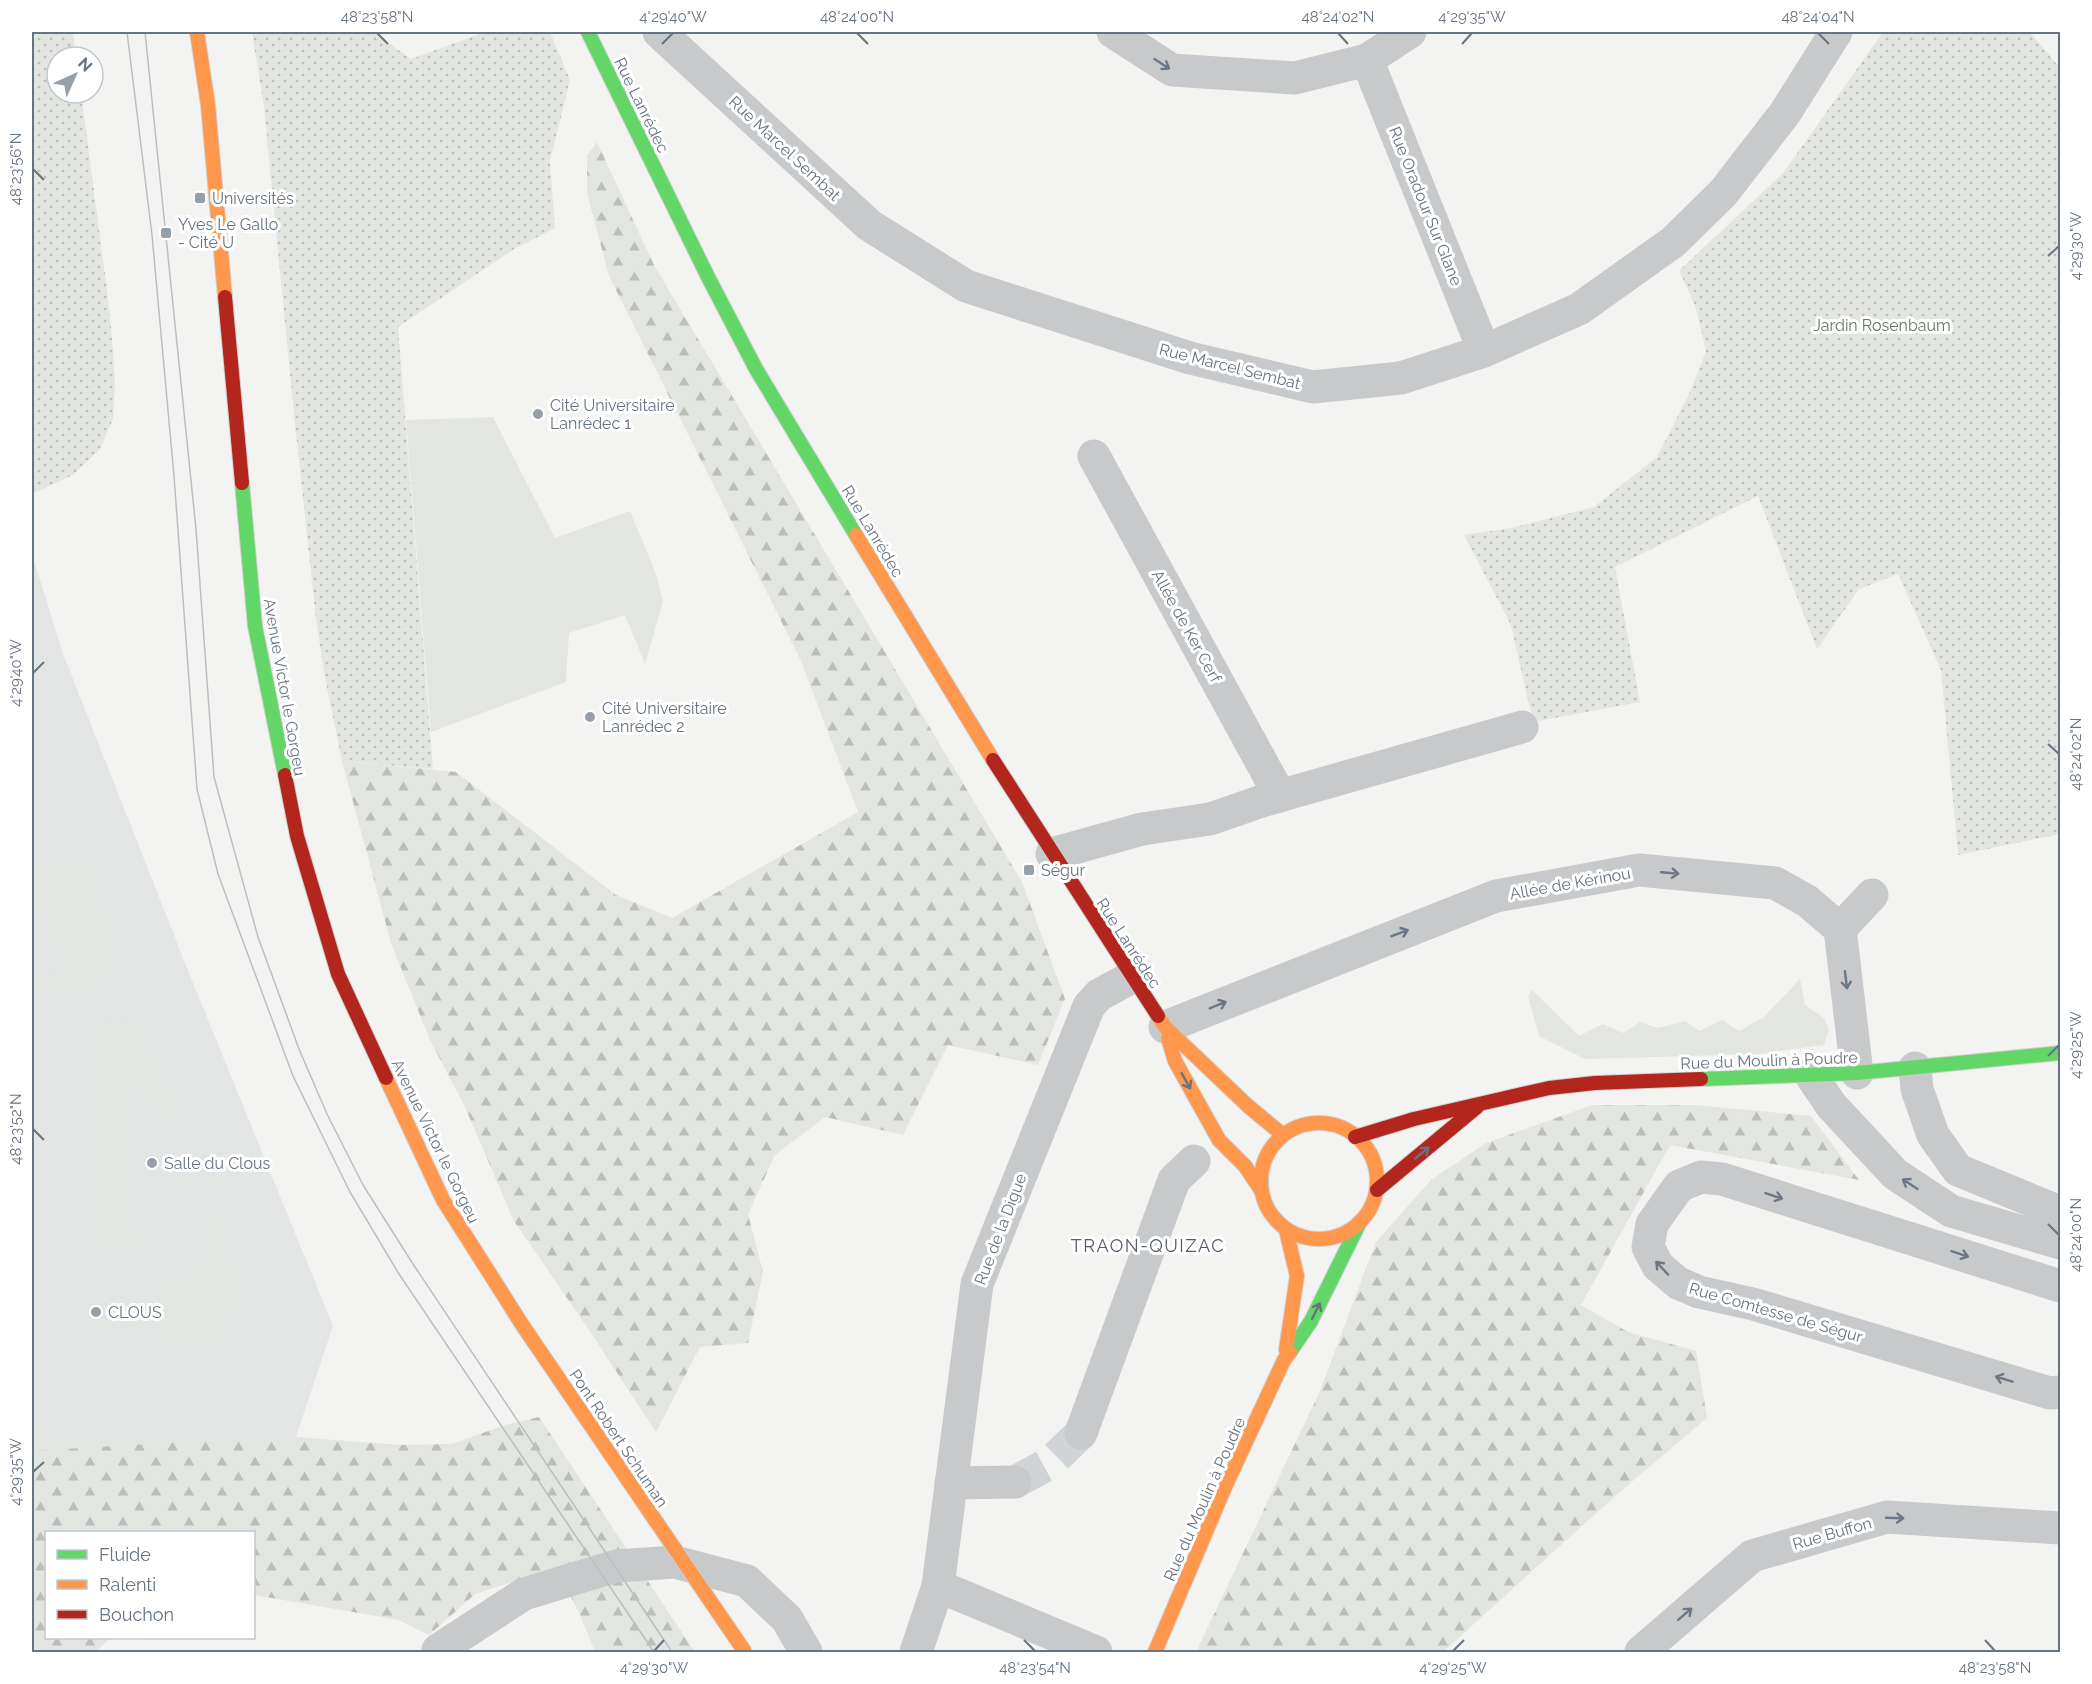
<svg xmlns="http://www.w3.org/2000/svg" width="2092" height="1684" viewBox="0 0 2092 1684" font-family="Raleway,sans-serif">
	<defs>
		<pattern id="forest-firs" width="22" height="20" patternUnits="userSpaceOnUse" patternTransform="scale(1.5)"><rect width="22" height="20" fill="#e2e5e0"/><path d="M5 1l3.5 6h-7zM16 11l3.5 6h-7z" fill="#bbbebb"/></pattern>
		<pattern id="park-dots" width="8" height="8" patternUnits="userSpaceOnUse" patternTransform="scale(1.5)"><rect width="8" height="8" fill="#e2e5e0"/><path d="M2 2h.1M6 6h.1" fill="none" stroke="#bbbebb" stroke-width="1.8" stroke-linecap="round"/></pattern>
	</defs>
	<rect width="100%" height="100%" fill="#f3f4f2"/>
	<!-- built -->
	<path fill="#e3e5e5" d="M 32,554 L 62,651 L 191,978 L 333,1326 L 296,1437 L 196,1441 L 32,1451 Z"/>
	<!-- grass -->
	<g fill="#e2e5e0">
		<path d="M 493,417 L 555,538 L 630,511 L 656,574 L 663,601 L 645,664 L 625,615 L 569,633 L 566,682 L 431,732 L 406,420 Z"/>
		<path d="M 82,854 L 119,948 L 110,970 L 92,986 L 74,992 L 49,988 L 38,978 L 32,980 L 68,964 L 34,888 L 32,875 L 63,857 L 69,860 Z"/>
		<path d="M 1800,979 L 1805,1005 L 1824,1018 L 1829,1031 L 1824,1045 L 1759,1054 L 1585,1059 L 1539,1036 L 1528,996 L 1532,990 L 1579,1036 L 1603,1024 L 1623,1033 L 1640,1022 L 1658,1028 L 1685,1021 L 1700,1031 L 1722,1020 L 1739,1031 L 1764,1017 Z"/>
		<path d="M 128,1020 L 145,1037 L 229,1243 L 224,1253 L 239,1287 L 216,1349 L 162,1350 L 161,1286 L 158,1285 L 158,1276 L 202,1275 L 202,1232 L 216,1232 L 170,1113 L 153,1097 L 139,1091 L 130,1091 L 131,1232 L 138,1233 L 138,1251 L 99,1241 L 95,1071 L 88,1026 L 101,1022 Z"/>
		<path d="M 32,1434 L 196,1441 L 32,1451 Z"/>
	</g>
	<!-- forest -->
	<g fill="url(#forest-firs)">
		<path d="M 597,142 L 654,265 L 1022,882 L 1065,999 L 1038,1065 L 948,1045 L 903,1135 L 825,1117 L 775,1155 L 748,1214 L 763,1272 L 748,1343 L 700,1347 L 656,1432 L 587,1327 L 514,1221 L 464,1105 L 430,1040 L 391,943 L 342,761 L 456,772 L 616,895 L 672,918 L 858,812 L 801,661 L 609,276 L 587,193 L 587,155 Z"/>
		<path d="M 1592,1105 L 1695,1105 L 1811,1116 L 1859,1180 L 1670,1145 L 1581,1305 L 1628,1332 L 1696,1351 L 1707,1418 L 1614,1497 L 1443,1652 L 1196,1652 L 1320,1391 L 1376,1242 L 1431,1180 L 1486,1143 Z"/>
		<path d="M 539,1417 L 695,1652 L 595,1652 L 578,1610 L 555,1568 L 475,1594 L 429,1635 L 399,1620 L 254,1595 L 254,1532 L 46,1532 L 46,1638 L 110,1638 L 96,1652 L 32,1652 L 32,1451 L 196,1441 L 296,1437 L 400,1445 L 452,1444 L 505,1425 Z"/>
	</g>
	<!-- park -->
	<g fill="url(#park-dots)">
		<path d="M 32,32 L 73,32 L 76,57 L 57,57 L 57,93 L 81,93 L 110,313 L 115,382 L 113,419 L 100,449 L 73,475 L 32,494 Z"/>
		<path d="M 252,32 L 373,32 L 411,59 L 485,32 L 550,32 L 570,80 L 550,161 L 555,228 L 514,249 L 398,327 L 433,769 L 342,761 L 325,678 L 316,619 L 294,415 L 264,107 Z"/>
		<path d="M 1883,32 L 2030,32 L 2060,68 L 2060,834 L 1958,855 L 1941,670 L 1898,574 L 1859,589 L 1817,649 L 1758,496 L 1615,567 L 1640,702 L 1533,722 L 1511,625 L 1464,535 L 1511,528 L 1594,507 L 1657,457 L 1690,392 L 1706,351 L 1695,305 L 1679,271 L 1784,172 Z"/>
	</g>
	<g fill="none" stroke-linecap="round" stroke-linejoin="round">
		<!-- street-tunnel -->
		<path stroke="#d0d4d6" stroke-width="33" stroke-dasharray="33 16" stroke-linecap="butt" d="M 1015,1482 L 1050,1463 L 1081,1433"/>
		<defs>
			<g id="fast">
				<path d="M 588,32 L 708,277 L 756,369 L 856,535"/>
				<path d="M 242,483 L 255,626 L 285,775"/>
				<path d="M 1701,1079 L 1857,1073 L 2060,1053"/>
				<path d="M 1290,1352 L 1311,1321 L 1360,1222"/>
			</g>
			<g id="slow">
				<path d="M 197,32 L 208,105 L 225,297"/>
				<path d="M 856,535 L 993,760"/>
				<path d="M 1158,1016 L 1165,1027 L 1248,1106 L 1283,1135"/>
				<path d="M 1168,1038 L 1175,1061 L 1219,1140 L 1245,1166 L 1261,1190"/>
				<path d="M 386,1078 L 443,1200 L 523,1326"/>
				<circle cx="1319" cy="1181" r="58"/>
				<path d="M 1286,1230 L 1297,1276 L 1286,1350"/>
				<path d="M 1155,1652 L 1225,1487 L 1284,1360 L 1290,1352"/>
			</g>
			<g id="jam">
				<path d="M 225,297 L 242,483"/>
				<path d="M 993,760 L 1158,1016"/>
				<path d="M 285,775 L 297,836 L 338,974 L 386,1078"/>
				<path d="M 1355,1137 L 1414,1119 L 1549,1088 L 1595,1083 L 1701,1079"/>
				<path d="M 1377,1190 L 1477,1107"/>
			</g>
		</defs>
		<!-- fast casing -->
		<use href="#fast" stroke="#d0d1d1" stroke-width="16"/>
		<!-- slow casing -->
		<use href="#slow" stroke="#d0d1d1" stroke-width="16"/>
		<!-- jam casing -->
		<use href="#jam" stroke="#d0d1d1" stroke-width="16"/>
		<!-- street -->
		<g stroke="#c8c9ca" stroke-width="33">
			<path d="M 659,32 L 869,225 L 966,286 L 1190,358 L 1313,387 L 1401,378 L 1484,351 L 1579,309 L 1673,242 L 1723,193 L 1785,113 L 1836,32"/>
			<path d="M 1113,32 L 1172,70 L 1295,78 L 1367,60 L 1410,32"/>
			<path d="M 1367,60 L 1484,351"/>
			<path d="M 1094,456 L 1280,796"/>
			<path d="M 1052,854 L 1142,829 L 1210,819 L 1265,800 L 1522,727"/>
			<path d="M 1840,929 L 1872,895"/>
			<path d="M 1165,1027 L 1496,896 L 1639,870 L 1775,883 L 1807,901 L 1840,929 L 1857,1073"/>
			<path d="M 1915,1068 L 1917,1089 L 1933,1135 L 1958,1170 L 2060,1212"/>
			<path d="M 1810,1074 L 1831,1105 L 1895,1174 L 1951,1211 L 2060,1243"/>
			<path d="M 2060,1286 L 1722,1179 L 1701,1177 L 1679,1186 L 1652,1224 L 1648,1247 L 1658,1266 L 1678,1283 L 1699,1292 L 1753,1304 L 2050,1393 L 2060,1392"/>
			<path d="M 1081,1433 L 1174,1180 L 1194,1161"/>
			<path d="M 951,1483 L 1015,1482"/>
			<path d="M 938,1586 L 1096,1652"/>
			<path d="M 438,1650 L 524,1594 L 616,1566 L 675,1562 L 747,1581 L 787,1619 L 806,1652"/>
			<path d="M 916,1652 L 938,1586 L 977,1284 L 1089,1006 L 1099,995 L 1132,977"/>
			<path d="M 1641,1652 L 1752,1556 L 1887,1517 L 2060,1528"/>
		</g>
		<!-- fast -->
		<use href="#fast" stroke="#63d668" stroke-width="14"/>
		<!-- slow -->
		<use href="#slow" stroke="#ff974d" stroke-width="14"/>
		<!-- jam -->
		<use href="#jam" stroke="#b3261e" stroke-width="14"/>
		<!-- tram -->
		<g stroke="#bdbec0" stroke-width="1.5">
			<path d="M 127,32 L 152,235 L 174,476 L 197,789 L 218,874 L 293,1076 L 350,1192 L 399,1274 L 654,1652"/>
			<path d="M 145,32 L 196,529 L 214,777 L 258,937 L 299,1049 L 327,1114 L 363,1185 L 413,1264 L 672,1652"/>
		</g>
		<defs>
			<path id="slow-bridge" d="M 523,1326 L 745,1652"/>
		</defs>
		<!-- slow-bridge casing -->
		<use href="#slow-bridge" stroke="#d0d1d1" stroke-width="16" stroke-linecap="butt"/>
		<!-- slow-bridge -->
		<use href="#slow-bridge" stroke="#ff974d" stroke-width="14"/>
	</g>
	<!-- one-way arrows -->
	<defs><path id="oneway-shaft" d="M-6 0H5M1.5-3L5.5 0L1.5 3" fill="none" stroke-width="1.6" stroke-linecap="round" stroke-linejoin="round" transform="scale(1.5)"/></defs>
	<g stroke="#6b7784">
		<use href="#oneway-shaft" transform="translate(1162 64) rotate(33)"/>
		<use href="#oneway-shaft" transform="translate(1670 873) rotate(5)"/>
		<use href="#oneway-shaft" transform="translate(1400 933) rotate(-21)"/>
		<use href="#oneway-shaft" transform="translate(1846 980) rotate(83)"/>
		<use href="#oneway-shaft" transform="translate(1218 1005) rotate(-22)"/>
		<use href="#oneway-shaft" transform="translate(1910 1184) rotate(-147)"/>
		<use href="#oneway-shaft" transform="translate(1774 1196) rotate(18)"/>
		<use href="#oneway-shaft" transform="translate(1960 1254) rotate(18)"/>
		<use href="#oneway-shaft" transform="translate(1662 1268) rotate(-133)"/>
		<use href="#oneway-shaft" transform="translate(2004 1379) rotate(-163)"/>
		<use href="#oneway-shaft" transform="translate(1895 1518) rotate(2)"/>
		<use href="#oneway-shaft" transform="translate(1685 1614) rotate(-41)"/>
	</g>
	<g stroke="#667380">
		<use href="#oneway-shaft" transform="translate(1186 1081) rotate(61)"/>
		<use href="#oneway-shaft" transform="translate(1422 1153) rotate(-39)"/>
		<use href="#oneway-shaft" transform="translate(1316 1311) rotate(-64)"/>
	</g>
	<!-- ticks -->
	<path fill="none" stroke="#667380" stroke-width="2" d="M 377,33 L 388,44M 857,33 L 868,44M 1338,33 L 1348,44M 1818,33 L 1829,44M 662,44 L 673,33M 1462,44 L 1472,33M 33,169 L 44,180M 2048,256 L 2059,246M 33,673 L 44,662M 2048,744 L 2059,754M 2048,1056 L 2059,1045M 33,1129 L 44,1140M 2048,1224 L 2059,1235M 33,1472 L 44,1462M 1024,1640 L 1035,1651M 1985,1640 L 1995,1651M 654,1651 L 664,1640M 1453,1651 L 1464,1640"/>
	<!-- markers -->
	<g fill="#97a0a8" stroke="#fff" stroke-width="2">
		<rect x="194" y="192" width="12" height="12" rx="3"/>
		<rect x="160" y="227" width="12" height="12" rx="3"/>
		<circle cx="538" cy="414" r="6"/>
		<circle cx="590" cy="717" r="6"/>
		<rect x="1023" y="864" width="12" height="12" rx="3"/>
		<circle cx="152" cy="1163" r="6"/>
		<circle cx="96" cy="1312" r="6"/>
	</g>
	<g text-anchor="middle" stroke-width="6" stroke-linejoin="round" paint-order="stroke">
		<!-- street labels -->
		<g font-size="16" fill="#667380" stroke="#fff">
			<text transform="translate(642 105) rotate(64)" y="6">Rue Lanrédec</text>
			<text transform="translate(785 148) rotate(43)" y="6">Rue Marcel Sembat</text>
			<text transform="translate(1426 206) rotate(68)" y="6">Rue Oradour Sur Glane</text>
			<text transform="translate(1230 366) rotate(14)" y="6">Rue Marcel Sembat</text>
			<text transform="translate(873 531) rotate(59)" y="6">Rue Lanrédec</text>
			<text transform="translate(1187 626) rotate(61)" y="6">Allée de Ker Cerf</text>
			<text transform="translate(285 687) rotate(80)" y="6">Avenue Victor le Gorgeu</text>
			<text transform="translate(1570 883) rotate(-10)" y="6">Allée de Kérinou</text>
			<text transform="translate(1129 943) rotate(57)" y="6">Rue Lanrédec</text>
			<text transform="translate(1769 1060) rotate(-2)" y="6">Rue du Moulin à Poudre</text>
			<text transform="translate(436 1141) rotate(64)" y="6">Avenue Victor le Gorgeu</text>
			<text transform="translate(1000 1229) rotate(-69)" y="6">Rue de la Digue</text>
			<text transform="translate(1776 1312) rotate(16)" y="6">Rue Comtesse de Ségur</text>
			<text transform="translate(619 1438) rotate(56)" y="6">Pont Robert Schuman</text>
			<text transform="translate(1204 1499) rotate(-66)" y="6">Rue du Moulin à Poudre</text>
			<text transform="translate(1832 1533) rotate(-16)" y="6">Rue Buffon</text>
		</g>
		<!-- poi labels -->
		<g font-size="16" fill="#667380" stroke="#fff" text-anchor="start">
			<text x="212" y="204">Universités</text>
			<text x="178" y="230">Yves Le Gallo<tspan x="178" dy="18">- Cité U</tspan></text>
			<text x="550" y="411">Cité Universitaire<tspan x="550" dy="18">Lanrédec 1</tspan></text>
			<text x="602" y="714">Cité Universitaire<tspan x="602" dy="18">Lanrédec 2</tspan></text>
			<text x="1041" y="876">Ségur</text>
			<text x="164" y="1169">Salle du Clous</text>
			<text x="108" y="1318">CLOUS</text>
		</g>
		<!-- park labels -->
		<g font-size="16" fill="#677864" stroke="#fff">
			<text x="1882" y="331">Jardin Rosenbaum</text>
		</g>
		<!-- neighbourhood labels -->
		<g font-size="18" letter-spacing="1.5" fill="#535d66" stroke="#fff">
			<text x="1148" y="1252">TRAON-QUIZAC</text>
		</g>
	</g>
	<!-- border -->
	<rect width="2092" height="1684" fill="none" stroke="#ffffff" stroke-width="66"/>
	<!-- legend -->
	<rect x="45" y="1531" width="210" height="108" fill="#ffffff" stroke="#c2c7cc" stroke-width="1.5"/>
	<rect x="57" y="1550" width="30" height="9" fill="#63d668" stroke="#c2c7cc" stroke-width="1.5"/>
	<text x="99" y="1561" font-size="18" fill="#667380">Fluide</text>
	<rect x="57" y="1580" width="30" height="9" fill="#ff974d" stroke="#c2c7cc" stroke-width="1.5"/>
	<text x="99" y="1591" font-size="18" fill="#667380">Ralenti</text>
	<rect x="57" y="1610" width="30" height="9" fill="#b3261e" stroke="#c2c7cc" stroke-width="1.5"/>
	<text x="99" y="1621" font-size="18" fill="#667380">Bouchon</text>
	<!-- north arrow -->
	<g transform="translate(75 75) rotate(45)"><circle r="28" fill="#ffffff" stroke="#c2c7cc" stroke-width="1.5"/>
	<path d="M0-4.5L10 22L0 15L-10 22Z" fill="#97a0a8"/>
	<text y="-9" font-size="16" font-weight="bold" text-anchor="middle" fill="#667380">N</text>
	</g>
	<rect x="33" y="33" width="2026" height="1618" fill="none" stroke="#667380" stroke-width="2"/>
	<g font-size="15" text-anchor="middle" fill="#667380">
		<text x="377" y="22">48°23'58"N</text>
		<text x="673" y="22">4°29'40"W</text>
		<text x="857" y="22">48°24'00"N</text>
		<text x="1338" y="22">48°24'02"N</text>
		<text x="1472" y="22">4°29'35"W</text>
		<text x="1818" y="22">48°24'04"N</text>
		<text transform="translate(16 169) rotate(-90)" y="5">48°23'56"N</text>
		<text transform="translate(2076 246) rotate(-90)" y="5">4°29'30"W</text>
		<text transform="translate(16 673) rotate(-90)" y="5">4°29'40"W</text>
		<text transform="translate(2076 754) rotate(-90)" y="5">48°24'02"N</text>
		<text transform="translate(2076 1045) rotate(-90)" y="5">4°29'25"W</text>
		<text transform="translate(16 1129) rotate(-90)" y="5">48°23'52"N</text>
		<text transform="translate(2076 1235) rotate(-90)" y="5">48°24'00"N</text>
		<text transform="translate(16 1472) rotate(-90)" y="5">4°29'35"W</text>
		<text x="654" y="1673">4°29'30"W</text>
		<text x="1035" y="1673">48°23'54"N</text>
		<text x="1453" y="1673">4°29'25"W</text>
		<text x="1995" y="1673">48°23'58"N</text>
	</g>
</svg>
